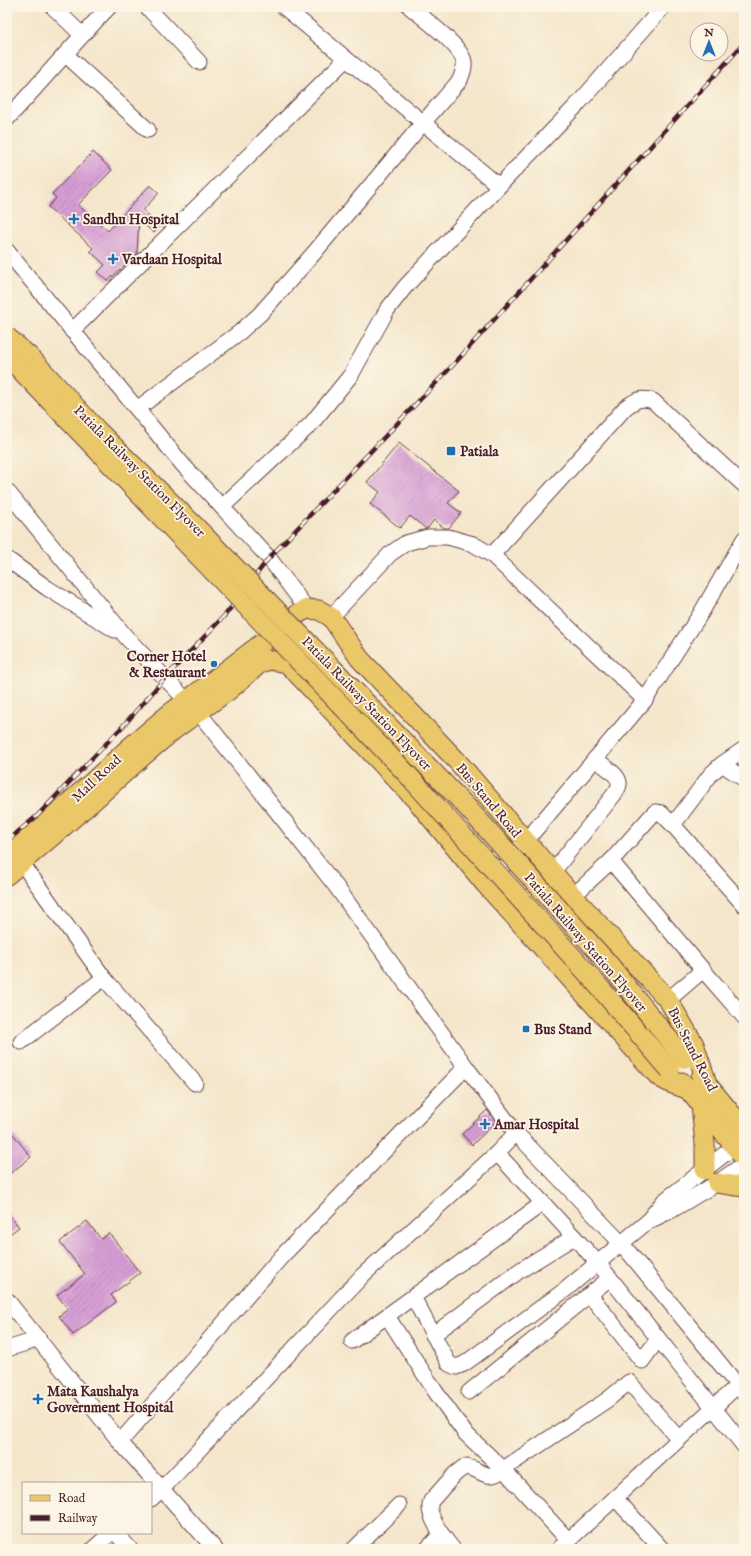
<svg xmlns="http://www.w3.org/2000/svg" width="751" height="1556" viewBox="0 0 751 1556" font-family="'IM FELL English',serif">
	<defs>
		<pattern id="building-hatch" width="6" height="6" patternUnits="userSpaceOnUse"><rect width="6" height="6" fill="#d79ed6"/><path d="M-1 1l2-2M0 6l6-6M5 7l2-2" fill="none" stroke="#b080ae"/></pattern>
	</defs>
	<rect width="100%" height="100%" fill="#fcf5e5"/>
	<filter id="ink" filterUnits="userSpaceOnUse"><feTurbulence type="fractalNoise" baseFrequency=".025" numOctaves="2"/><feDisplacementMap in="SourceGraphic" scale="8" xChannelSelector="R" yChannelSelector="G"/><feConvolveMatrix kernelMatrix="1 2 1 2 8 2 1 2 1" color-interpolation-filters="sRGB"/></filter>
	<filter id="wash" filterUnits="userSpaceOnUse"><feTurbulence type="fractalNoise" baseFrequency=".012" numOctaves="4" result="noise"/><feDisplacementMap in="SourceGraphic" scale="16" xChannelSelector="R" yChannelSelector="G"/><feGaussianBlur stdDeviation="0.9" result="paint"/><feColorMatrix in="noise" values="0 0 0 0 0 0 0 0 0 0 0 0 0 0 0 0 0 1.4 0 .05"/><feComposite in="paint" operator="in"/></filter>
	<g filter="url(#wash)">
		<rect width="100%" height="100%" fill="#f4e6cb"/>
		<g id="blocks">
			<!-- building -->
			<g fill="url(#building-hatch)">
				<path d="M 93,152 L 112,170 L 78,205 L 108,231 L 150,185 L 159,193 L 143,210 L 160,226 L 154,233 L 139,220 L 137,254 L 108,281 L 98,272 L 105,265 L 90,251 L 93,248 L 48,207 L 56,198 L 52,194 Z"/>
				<path d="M 399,443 L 459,491 L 448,503 L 461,513 L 449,528 L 444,528 L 434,520 L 428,528 L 425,528 L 410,516 L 400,528 L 370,504 L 380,492 L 367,482 Z"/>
				<path d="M 487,1110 L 496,1122 L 472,1145 L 462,1134 Z"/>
				<path d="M 13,1134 L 31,1157 L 7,1176 L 7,1138 Z"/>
				<path d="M 7,1212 L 19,1227 L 7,1236 Z"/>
				<path d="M 87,1221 L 101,1239 L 109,1233 L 140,1273 L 111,1295 L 116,1302 L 73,1335 L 59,1316 L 68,1309 L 57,1295 L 85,1274 L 60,1242 Z"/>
			</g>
		</g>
	</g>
	<g filter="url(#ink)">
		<use href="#blocks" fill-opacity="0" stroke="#643d43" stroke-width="1"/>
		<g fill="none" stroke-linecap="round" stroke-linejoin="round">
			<defs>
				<g id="minor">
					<path d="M 53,7 L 82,35"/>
					<path d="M 147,7 L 199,62"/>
					<path d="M 284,7 L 499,186"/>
					<path d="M 66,55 L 148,130"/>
					<path d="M 7,119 C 41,82 74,43 109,7"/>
					<path d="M 7,251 L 183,465 L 269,558 L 307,609"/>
					<path d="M 72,331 L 346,59"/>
					<path d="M 137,409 L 240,332 L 260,314 L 314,253 L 423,123 L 460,80 C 462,75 465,68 464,62 C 462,46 423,18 410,7"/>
					<path d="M 7,491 L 126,637 L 187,701"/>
					<path d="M 222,507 L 311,424 L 351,375 L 387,310 L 405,287 L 499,186 L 577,105 L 663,7"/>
					<path d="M 492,555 L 645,700"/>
					<path d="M 7,559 L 47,588 L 115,630"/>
					<path d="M 331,617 L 390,554 L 406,543 L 428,537 L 448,537 L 473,544 L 492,555 L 626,407 C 636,400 641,397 653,401 L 744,485"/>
					<path d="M 199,713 L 335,885 L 466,1067 L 516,1133"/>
					<path d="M 722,764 L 744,779"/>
					<path d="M 673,825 L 744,905"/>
					<path d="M 611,861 L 703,970 L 744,1017"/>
					<path d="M 21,862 L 104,978 L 195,1083"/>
					<path d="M 552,873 L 616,792 C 618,788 620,786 619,782 C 617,773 602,765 595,759"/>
					<path d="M 489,881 L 525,842 L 645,700 L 701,613 L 744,539"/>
					<path d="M 573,896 L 611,861 L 653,814 L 655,812 L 661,813 L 673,825 L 711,774 L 722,764 L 744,749"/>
					<path d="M 668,1000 L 703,970"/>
					<path d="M 21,1042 L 104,978"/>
					<path d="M 497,1153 L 598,1263 L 744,1446"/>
					<path d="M 650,1218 L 664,1201 L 744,1139"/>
					<path d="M 590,1295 L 642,1361 L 658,1339"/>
					<path d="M 413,1297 L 449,1364 L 456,1367 L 464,1364 L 565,1290 L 647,1222 L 672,1210 L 717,1183 L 744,1164"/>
					<path d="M 7,1300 L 120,1442 L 215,1549"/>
					<path d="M 387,1316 L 435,1391 L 465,1433 L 503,1469 L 568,1540"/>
					<path d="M 433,1335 L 519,1271 L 574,1237"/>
					<path d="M 352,1341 L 543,1203"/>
					<path d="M 7,1349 L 39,1339"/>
					<path d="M 469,1392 L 610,1278"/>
					<path d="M 120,1442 L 282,1256 L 466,1067"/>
					<path d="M 615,1498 L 738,1385"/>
					<path d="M 151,1499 L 162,1489 L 363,1275 L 497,1153 L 516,1133 L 622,1244 L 744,1393"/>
					<path d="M 116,1533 L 130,1549"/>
					<path d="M 93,1549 L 111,1533"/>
					<path d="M 354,1549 L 399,1505"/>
					<path d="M 427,1549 L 441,1534"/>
					<path d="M 453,1549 C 445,1539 425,1515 431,1501 L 455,1474 L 464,1467 C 478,1467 484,1479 496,1474 L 607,1400 L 629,1382 L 679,1439"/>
					<path d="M 559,1549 L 615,1498 L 662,1549"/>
				</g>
				<g id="major">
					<path d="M 7,857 L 90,784 L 130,747 L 169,714 L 286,625 L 299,613 L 307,609 L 319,610 L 331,617 L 360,659 L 457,761 L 573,896 L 668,1000 L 694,1044 L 708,1086"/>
					<path d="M 7,875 L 93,801 L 143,756 L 175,729 L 229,690 L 259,664 L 269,660 L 287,663 L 417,801 L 486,885 L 659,1077 L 670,1083 L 690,1090"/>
					<path d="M 701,1077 L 744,1129"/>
					<path d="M 682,1082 L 744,1158"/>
					<path d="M 701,1106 L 705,1144 L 705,1170"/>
					<path d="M 717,1183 L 744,1187"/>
				</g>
			</defs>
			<!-- minor casing -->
			<use href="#minor" stroke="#643d43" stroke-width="17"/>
			<!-- major casing -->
			<use href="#major" stroke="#643d43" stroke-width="21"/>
			<!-- minor -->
			<use href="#minor" stroke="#fff" stroke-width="15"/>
			<!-- major -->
			<use href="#major" stroke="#eac769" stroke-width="19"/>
			<defs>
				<path id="rail" d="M 7,841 L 37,816 L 123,726 L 164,679 L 226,614 L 269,558 L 454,364 L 744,43"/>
			</defs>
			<!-- rail casing -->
			<use href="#rail" stroke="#4a1f2b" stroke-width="4.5"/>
			<!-- rail -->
			<use href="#rail" stroke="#fcf5e5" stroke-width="3" stroke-dasharray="9" stroke-linecap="butt"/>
			<defs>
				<g id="major-bridge">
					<path d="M 7,337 L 31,358 L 97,430 L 195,526 L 465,805 L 607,962 L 684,1058"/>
					<path d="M 7,356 L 407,774 L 589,975 L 670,1070"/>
				</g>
			</defs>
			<!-- major-bridge casing -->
			<use href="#major-bridge" stroke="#643d43" stroke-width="21" stroke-linecap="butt"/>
			<!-- major-bridge -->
			<use href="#major-bridge" stroke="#eac769" stroke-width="19"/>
		</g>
	</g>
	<!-- markers -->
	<g fill="#1f6fb2" stroke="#fcf5e5" stroke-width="1.5">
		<path d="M72 213h4v4h4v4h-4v4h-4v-4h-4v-4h4z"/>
		<path d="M111 253h4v4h4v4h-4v4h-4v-4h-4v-4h4z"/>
		<rect x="446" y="446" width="10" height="10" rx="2"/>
		<circle cx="214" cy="664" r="4"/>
		<rect x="522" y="1025" width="8" height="8" rx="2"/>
		<path d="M483 1118h4v4h4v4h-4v4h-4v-4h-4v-4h4z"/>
		<path d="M36 1393h4v4h4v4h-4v4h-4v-4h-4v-4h4z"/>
	</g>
	<g text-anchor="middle" stroke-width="3.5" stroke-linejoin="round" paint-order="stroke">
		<!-- poi labels -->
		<g font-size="14" font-weight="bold" fill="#4a1f2b" stroke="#fcf5e5" text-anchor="start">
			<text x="83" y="224">Sandhu Hospital</text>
			<text x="122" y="264">Vardaan Hospital</text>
			<text x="460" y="456">Patiala</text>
			<text x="206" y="661" text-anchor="end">Corner Hotel<tspan x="206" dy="16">&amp; Restaurant</tspan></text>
			<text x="534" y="1034">Bus Stand</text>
			<text x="494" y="1129">Amar Hospital</text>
			<text x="47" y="1396">Mata Kaushalya<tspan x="47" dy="16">Government Hospital</tspan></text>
		</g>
		<!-- street labels -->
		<g font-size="14" fill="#4a1f2b" stroke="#fcf5e5">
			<text transform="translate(140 471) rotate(45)" y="5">Patiala Railway Station Flyover</text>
			<text transform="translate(367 703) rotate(46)" y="5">Patiala Railway Station Flyover</text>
			<text transform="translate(96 778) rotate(-43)" y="5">Mall Road</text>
			<text transform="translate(489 800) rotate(50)" y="5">Bus Stand Road</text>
			<text transform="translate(586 942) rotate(49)" y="5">Patiala Railway Station Flyover</text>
			<text transform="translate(693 1049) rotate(63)" y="5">Bus Stand Road</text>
		</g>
	</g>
	<!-- margin -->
	<rect width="751" height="1556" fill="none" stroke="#fcf5e5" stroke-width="24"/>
	<!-- legend -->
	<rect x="22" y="1482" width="130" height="52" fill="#fcf5e5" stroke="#b59f9b"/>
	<rect x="30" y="1495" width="20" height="6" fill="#eac769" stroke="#b59f9b"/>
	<text x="58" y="1502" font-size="12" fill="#4a1f2b">Road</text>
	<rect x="30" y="1515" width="20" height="6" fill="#4a1f2b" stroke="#b59f9b"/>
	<text x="58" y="1522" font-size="12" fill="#4a1f2b">Railway</text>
	<!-- north arrow -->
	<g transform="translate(709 42)"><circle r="19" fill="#fcf5e5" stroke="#b59f9b"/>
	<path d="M0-3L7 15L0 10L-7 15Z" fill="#1f6fb2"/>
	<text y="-6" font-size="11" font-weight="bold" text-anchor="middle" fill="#4a1f2b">N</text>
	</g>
</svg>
